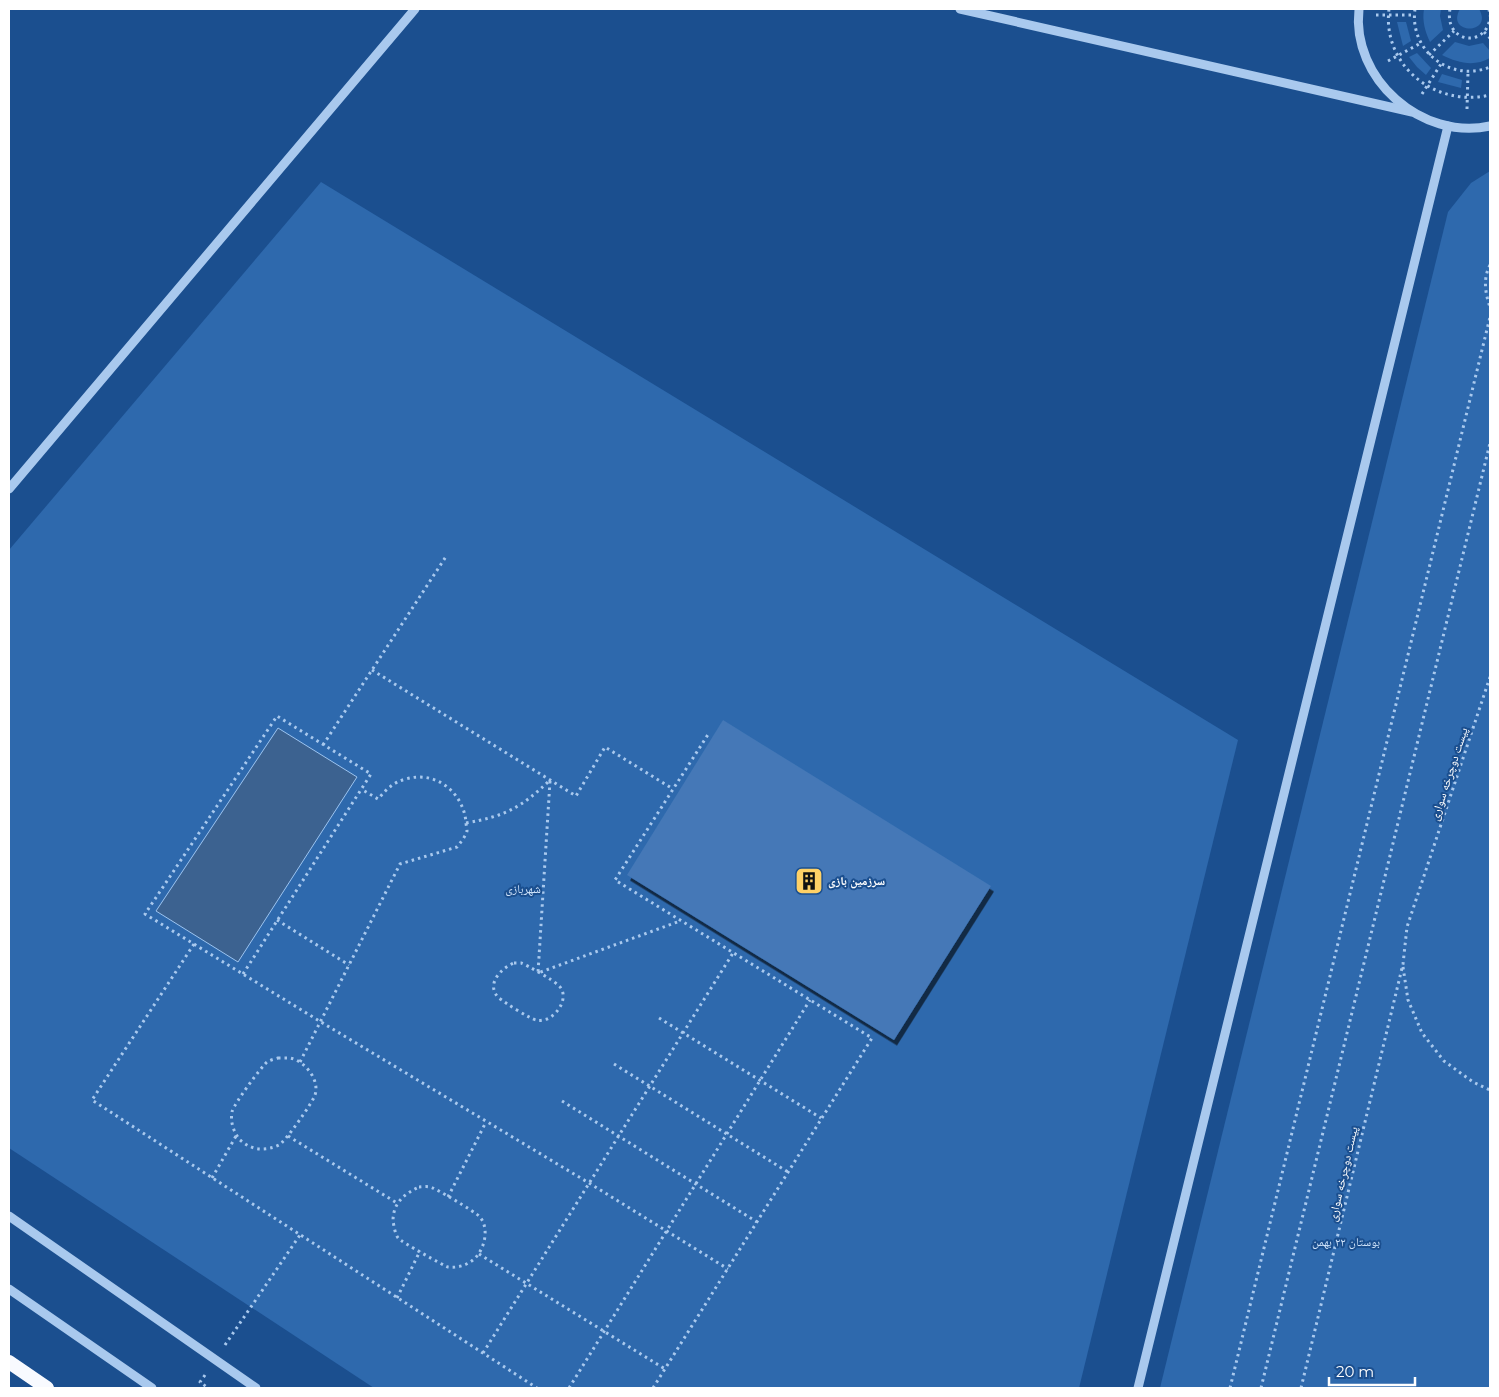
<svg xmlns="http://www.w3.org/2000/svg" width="1499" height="1397" viewBox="0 0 1499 1397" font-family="Montserrat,'Noto Naskh Arabic',sans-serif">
	<defs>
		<filter id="shadow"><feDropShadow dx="3" dy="5.5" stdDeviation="0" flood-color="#0009"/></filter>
	</defs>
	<rect width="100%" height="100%" fill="#1b4f8f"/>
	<!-- green -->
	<g fill="#2e69ad">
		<path d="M 1424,9 L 1441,9 L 1440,16 L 1443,30 L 1430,42 C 1425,31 1422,21 1424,9 Z"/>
		<path d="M 1460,9 L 1479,9 C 1494,35 1445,35 1460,9 Z"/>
		<path d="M 1397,22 L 1406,22 L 1411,41 L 1403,46 Z"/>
		<path d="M 1455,42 L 1469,46 L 1483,43 L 1490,51 L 1490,58 C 1474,67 1458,63 1442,55 Z"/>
		<path d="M 1417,53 L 1431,68 L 1426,75 L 1417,67 L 1409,57 Z"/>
		<path d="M 1442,74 L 1462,80 L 1461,88 L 1438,82 Z"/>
		<path d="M 1490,171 L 1490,1388 L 1160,1388 L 1448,212 L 1471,183 Z"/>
		<path d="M 321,182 L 1238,740 L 1079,1388 L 374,1388 L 9,1148 L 9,550 Z"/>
	</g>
	<!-- water -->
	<path fill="#3c6290" stroke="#9cc4f0" d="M 278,728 L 357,777 L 238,962 L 156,911 Z"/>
	<!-- building -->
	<path fill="#4478b7" filter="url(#shadow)" d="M 723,720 L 991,886 L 894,1040 L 627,875 Z"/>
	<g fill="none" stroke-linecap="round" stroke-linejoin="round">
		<!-- path -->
		<g stroke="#a9c9ee" stroke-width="3" stroke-dasharray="2.5 4" stroke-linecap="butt">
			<path d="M 1389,9 C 1382,66 1436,108 1490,95"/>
			<path d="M 1415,9 C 1409,51 1451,83 1490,67"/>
			<path d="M 1450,9 C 1444,42 1484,49 1490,19"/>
			<path d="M 1489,9 L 1490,16"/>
			<path d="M 1376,15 L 1414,15"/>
			<path d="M 1484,32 L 1490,38"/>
			<path d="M 1429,55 L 1454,31"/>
			<path d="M 1388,61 L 1421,43"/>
			<path d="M 1422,94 L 1441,64"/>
			<path d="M 1467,109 L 1468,72"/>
			<path d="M 1490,265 C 1483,278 1485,293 1490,307"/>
			<path d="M 372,670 L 576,796 L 605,747 L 673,789"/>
			<path d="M 323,745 L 447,555"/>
			<path d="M 550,781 L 538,973 L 680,921"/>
			<path d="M 466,823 C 505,816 521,808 550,780"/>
			<path d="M 277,920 L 349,965"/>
			<path d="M 194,944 L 92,1100 L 537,1388"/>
			<path d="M 514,963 C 516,963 519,963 521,963 C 527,965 553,980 558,985 C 570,995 559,1014 547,1019 C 543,1020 539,1021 536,1020 C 530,1019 504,1002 499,998 C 485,985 501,968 514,963 Z"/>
			<path d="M 1403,967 L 1408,1000 L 1422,1033 L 1444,1061 L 1473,1082 L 1490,1090"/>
			<path d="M 243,974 L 371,774 L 277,716 L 145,914 L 321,1022 L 589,1183 L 728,1269"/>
			<path d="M 659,1018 L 821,1118"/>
			<path d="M 278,1058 C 282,1058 286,1058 290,1058 C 305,1061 320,1080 315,1095 C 313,1102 285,1142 279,1145 C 273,1148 267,1149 261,1149 C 253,1149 246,1145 240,1140 C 234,1133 230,1122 232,1112 C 233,1105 262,1066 267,1062 C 270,1060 275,1059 278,1058 Z"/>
			<path d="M 300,1062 L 400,864 L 457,847 C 460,843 466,836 467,831 C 467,828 466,825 466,823 C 464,793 436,770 406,779 C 393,782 386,790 378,799 L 361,789"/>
			<path d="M 614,1064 L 788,1172"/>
			<path d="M 562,1101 L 757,1222"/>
			<path d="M 288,1136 L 397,1203"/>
			<path d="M 212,1178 L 236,1136"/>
			<path d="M 419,1187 C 422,1187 426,1186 430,1187 C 434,1187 475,1212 479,1216 C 491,1228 484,1254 470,1262 C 464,1266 456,1268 448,1267 C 444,1266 402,1242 399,1239 C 395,1235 394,1226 393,1221 C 393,1203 404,1194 419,1187 Z"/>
			<path d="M 448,1197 L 486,1122"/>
			<path d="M 479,1254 L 665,1369"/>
			<path d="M 397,1298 L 420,1251"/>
			<path d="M 225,1345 L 300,1235"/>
			<path d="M 483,1353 L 733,953"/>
			<path d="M 205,1375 L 200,1382 L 208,1388"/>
			<path d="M 569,1388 L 810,1000"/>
			<path d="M 653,1388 L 872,1038 L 615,880 L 709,733"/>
			<path d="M 1230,1388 L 1490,317"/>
			<path d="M 1261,1388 L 1490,443"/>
			<path d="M 1301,1388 L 1403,964 L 1407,927 L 1490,677"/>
		</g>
		<!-- tertiary -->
		<g stroke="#a9c9ee" stroke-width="9">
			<path d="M 960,9 L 1412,112"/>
			<path d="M 1359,9 C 1351,79 1422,141 1490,126"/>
			<path d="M 9,489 L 415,9"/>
			<path d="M 9,1216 L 256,1388"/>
			<path d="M 9,1289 L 152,1388"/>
			<path d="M 1138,1388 L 1448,126"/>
		</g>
		<!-- trunk -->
		<path stroke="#f8faff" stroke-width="14" d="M 9,1362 L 47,1388"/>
	</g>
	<!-- icons -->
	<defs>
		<symbol id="building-square" viewBox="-11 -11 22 22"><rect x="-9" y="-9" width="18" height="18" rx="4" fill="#ffd166" stroke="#1b4f8f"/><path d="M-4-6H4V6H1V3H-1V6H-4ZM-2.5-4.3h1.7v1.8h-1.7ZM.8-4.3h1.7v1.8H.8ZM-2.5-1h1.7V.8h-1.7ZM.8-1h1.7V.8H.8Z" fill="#111"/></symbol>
	</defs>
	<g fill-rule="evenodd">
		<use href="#building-square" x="793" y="865" width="32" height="32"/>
	</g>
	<g text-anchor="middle" stroke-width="4" stroke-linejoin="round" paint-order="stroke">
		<!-- street labels -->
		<g font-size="12" fill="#fff" stroke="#1b4f8f">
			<text transform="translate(1449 774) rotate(-72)" y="4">پیست دوچرخه سواری</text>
			<text transform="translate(1343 1174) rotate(-77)" y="4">پیست دوچرخه سواری</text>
		</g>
		<!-- poi labels -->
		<g font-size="12" font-weight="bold" fill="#fff" stroke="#1b4f8f" text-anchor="start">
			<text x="828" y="885">سرزمین بازی</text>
		</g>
		<!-- park labels -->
		<g font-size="12" fill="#cfe3fa" stroke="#1b4f8f">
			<text x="523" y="893">شهربازی</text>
			<text x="1346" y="1246">بوستان ۲۲ بهمن</text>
		</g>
	</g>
	<!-- border -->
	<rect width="1499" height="1397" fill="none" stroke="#ffffff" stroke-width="20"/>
	<!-- scale -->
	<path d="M1329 1377v8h86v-8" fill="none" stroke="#ffffff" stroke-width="2.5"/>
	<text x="1336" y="1377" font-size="15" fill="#ffffff" stroke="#1b4f8f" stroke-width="4" paint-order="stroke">20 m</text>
</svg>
